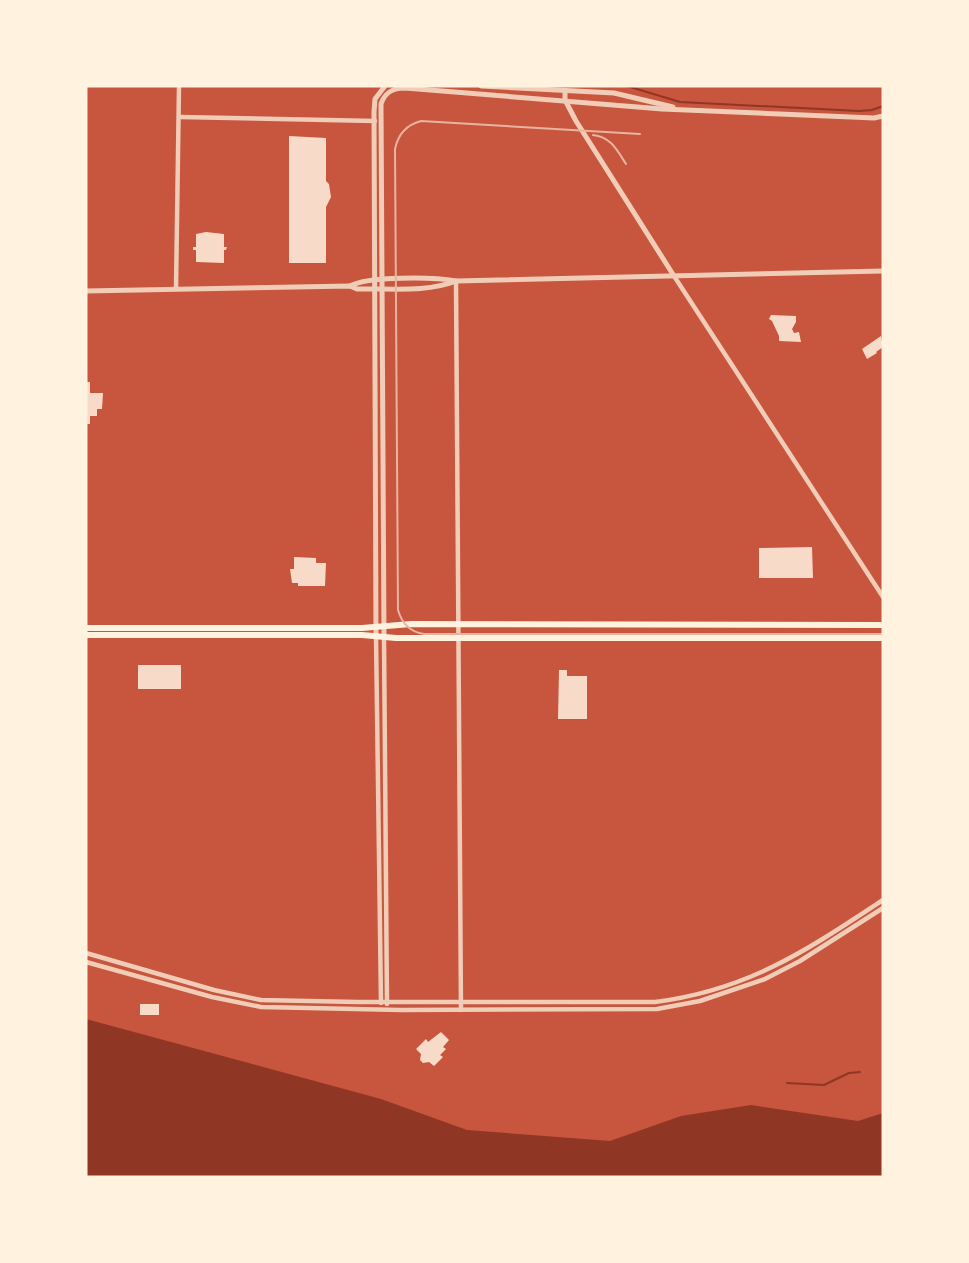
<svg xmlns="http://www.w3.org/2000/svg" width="969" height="1263" viewBox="0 0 969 1263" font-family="Spectral,serif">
	<rect width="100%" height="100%" fill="#c8553d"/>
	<!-- water -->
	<path fill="#8f3625" d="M 86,1019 L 381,1099 L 467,1130 L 610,1141 L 681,1116 L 751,1105 L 858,1121 L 883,1113 L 883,1177 L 86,1177 Z"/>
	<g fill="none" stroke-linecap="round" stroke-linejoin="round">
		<!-- stream -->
		<g stroke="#8f3625" stroke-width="2">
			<path d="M 627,86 L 680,102 L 859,111 L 872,110 L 883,106"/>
			<path d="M 787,1083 L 824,1085 L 849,1073 L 860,1072"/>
		</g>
	</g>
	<!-- building -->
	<g fill="#f7dbc8">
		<path d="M 289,136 L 326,138 L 326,181 L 329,184 L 331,197 L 326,207 L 326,263 L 289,263 Z"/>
		<path d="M 206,232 L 224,234 L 224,247 L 227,247 L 226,250 L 224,250 L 224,263 L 196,262 L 196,250 L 193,250 L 193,247 L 196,247 L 196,234 Z"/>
		<path d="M 771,315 L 796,316 L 796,322 L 792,329 L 794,333 L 799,332 L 801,342 L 779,341 L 779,336 L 772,321 L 769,319 Z"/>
		<path d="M 881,336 L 883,347 L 876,352 L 877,353 L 867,359 L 862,349 Z"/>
		<path d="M 86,382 L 90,382 L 90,393 L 103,393 L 102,409 L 97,409 L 97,416 L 90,416 L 90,424 L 86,424 Z"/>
		<path d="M 812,547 L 813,578 L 759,578 L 759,548 Z"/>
		<path d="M 294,557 L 316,558 L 316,563 L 326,563 L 325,586 L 298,586 L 298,583 L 292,583 L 290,569 L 294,569 Z"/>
		<rect x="138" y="665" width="43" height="24"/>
		<path d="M 559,670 L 567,670 L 567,676 L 587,676 L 587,719 L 558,719 Z"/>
		<rect x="140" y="1004" width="19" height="11"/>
		<path d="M 441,1032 L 449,1040 L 443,1047 L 446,1049 L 440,1055 L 443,1057 L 434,1066 L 429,1062 L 423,1063 L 420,1060 L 421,1054 L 416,1049 L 426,1039 L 428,1042 Z"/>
	</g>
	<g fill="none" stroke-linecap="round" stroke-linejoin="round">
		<!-- minor -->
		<g stroke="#f1ccb7" stroke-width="4.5">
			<path d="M 180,117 L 375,121"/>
			<path d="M 674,276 L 883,597"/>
			<path d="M 456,281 L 461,1010"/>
			<path d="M 176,289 L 179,86"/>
			<path d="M 376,636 L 381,1003"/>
			<path d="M 384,637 L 387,1004"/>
			<path d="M 86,953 L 214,990 L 261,1000 L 358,1002 L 655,1002 C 749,990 807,950 883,900"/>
			<path d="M 86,962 L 212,997 L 261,1007 L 401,1010 L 657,1009 L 700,1001 L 765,979 L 800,961 L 883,908"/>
		</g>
		<!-- tertiary -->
		<g stroke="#f1ccb7" stroke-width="5">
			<path d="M 481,86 L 614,93 L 673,107"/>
			<path d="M 565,92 L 565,100 L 576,121 L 674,276"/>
			<path d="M 350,286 C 368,276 434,277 456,281 L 883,271"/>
			<path d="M 86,291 L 350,286 L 357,289 C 389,288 426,293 456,281"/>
			<path d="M 376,636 L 374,112 L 375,99 L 385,86"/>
			<path d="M 384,637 L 381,104 C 385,92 393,88 405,88 L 662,109 L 874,118 L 883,116"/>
		</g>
		<!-- primary -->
		<g stroke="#fff3e0" stroke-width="6">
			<path d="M 86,628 L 362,628 L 411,624 L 883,625"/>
			<path d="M 86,635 L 362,635 L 396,638 L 883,638"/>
		</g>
		<!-- tram -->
		<g stroke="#e9b49f" stroke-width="2">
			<path d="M 640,134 L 421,121 C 406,125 398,134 395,149 L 398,610 C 402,624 410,632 424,634 L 883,634"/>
			<path d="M 593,135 C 611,137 617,150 626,164"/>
		</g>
	</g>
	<!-- border -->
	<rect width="969" height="1263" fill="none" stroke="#fff3e0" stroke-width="175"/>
</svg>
